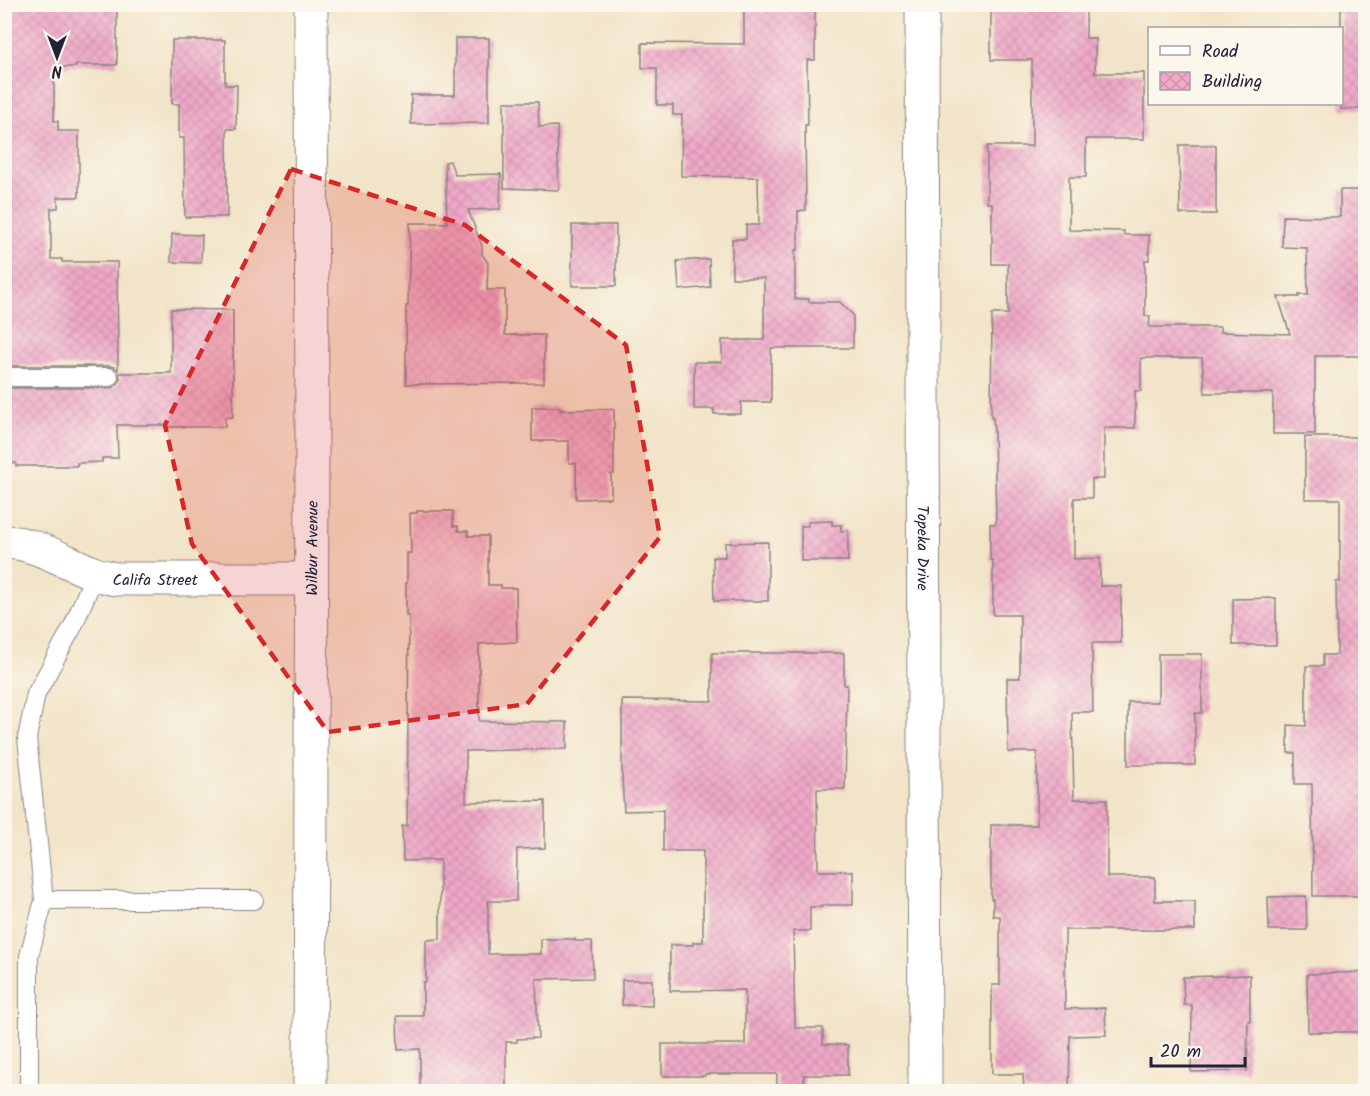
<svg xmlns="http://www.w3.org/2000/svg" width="1370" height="1096" viewBox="0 0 1370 1096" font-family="Kalam,sans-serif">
	<defs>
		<pattern id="building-cross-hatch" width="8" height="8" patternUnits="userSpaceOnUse" patternTransform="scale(1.5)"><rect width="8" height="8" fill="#efa9c7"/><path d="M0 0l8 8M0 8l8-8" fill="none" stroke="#cd91ac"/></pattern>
	</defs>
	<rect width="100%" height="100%" fill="#fbf7ec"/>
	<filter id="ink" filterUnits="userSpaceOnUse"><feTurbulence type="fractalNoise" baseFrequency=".0167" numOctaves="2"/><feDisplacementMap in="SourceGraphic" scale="12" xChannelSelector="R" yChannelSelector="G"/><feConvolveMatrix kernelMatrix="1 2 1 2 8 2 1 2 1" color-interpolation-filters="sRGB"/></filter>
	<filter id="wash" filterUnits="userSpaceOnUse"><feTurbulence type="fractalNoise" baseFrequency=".008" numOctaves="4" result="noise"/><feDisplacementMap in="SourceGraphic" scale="24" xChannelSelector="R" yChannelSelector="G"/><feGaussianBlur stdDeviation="1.35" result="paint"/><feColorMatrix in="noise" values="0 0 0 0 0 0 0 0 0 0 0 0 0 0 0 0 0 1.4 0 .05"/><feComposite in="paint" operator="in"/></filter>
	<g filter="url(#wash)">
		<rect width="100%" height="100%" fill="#f2e4c8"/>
		<g id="blocks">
			<!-- building -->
			<g fill="url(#building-cross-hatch)">
				<path d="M 4,4 L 117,4 L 117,65 L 76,65 L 76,67 L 62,67 L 62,70 L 54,70 L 54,121 L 58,121 L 58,131 L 79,131 L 79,197 L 58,197 L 58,208 L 51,208 L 51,259 L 62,259 L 62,262 L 117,262 L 118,370 L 114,367 L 109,366 L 4,366 Z"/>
				<path d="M 744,7 L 815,7 L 815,60 L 807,60 L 808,125 L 805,125 L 806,210 L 798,211 L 798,250 L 795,250 L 795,299 L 809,299 L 809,302 L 840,302 L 853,315 L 853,348 L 771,348 L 771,402 L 741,402 L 741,414 L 714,414 L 714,409 L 694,409 L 694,362 L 722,362 L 722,340 L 764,340 L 764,278 L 732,278 L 732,239 L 746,239 L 746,225 L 759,225 L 758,177 L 681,176 L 682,115 L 673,115 L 673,105 L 657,105 L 657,68 L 642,68 L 642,43 L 744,44 Z"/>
				<rect x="1341" y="8" width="24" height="101"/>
				<path d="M 1045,9 L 1086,9 L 1086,38 L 1095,38 L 1095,73 L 1144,73 L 1144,139 L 1086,139 L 1086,177 L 1069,177 L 1069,230 L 1124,231 L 1124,235 L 1149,235 L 1149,260 L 1145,260 L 1145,316 L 1150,316 L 1149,327 L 1220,327 L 1220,332 L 1290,334 L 1278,297 L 1299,297 L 1299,295 L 1308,295 L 1307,248 L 1282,247 L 1283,216 L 1340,217 L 1340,190 L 1365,190 L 1365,356 L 1315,356 L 1315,434 L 1273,434 L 1273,393 L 1205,393 L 1202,358 L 1141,358 L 1141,391 L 1135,391 L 1135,428 L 1104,428 L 1104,479 L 1092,479 L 1092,498 L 1074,498 L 1074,559 L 1100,558 L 1100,586 L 1121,586 L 1121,643 L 1092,643 L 1093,712 L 1072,712 L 1074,799 L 1107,799 L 1107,877 L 1155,877 L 1155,901 L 1195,901 L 1195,930 L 1065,930 L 1065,1009 L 1105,1008 L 1106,1035 L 1070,1036 L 1069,1092 L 1024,1092 L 1023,1074 L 992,1074 L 992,985 L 1000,985 L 1000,916 L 993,916 L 993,899 L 991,899 L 991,825 L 1037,825 L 1037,752 L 1008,752 L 1007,678 L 1020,678 L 1020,615 L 993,615 L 993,560 L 990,560 L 990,524 L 996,524 L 994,430 L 993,418 L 991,418 L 992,314 L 1008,314 L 1008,264 L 992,264 L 992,203 L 987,203 L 987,146 L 1032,146 L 1032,60 L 991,60 L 991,10 Z"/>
				<path d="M 455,38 L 489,38 L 489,123 L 411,124 L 411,95 L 455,95 Z"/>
				<path d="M 172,40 L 225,40 L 225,85 L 237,85 L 236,129 L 227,129 L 227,217 L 185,217 L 184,138 L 179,138 L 179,104 L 172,104 Z"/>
				<path d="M 504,102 L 538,102 L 539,127 L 557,126 L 559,190 L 504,188 Z"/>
				<path d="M 1179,145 L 1216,145 L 1216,214 L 1180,214 Z"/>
				<path d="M 450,161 L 455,175 L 501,174 L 500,209 L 468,210 L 482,246 L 482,254 L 488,263 L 487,290 L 505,290 L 505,335 L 544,335 L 544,383 L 406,384 L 406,306 L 408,306 L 410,223 L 447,223 L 445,162 Z"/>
				<rect x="572" y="225" width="44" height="61"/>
				<path d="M 172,234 L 202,235 L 201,263 L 171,262 Z"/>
				<path d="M 709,259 L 710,287 L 679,290 L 677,261 Z"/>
				<path d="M 171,309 L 233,310 L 233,417 L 225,417 L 225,427 L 165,427 L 165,425 L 117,425 L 118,458 L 102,458 L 102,462 L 77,463 L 77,466 L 16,466 L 16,463 L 4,463 L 4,388 L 109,388 L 114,387 L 118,383 L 120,378 L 119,373 L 171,373 Z"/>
				<path d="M 532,407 L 560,407 L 560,410 L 614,409 L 614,474 L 611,474 L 611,498 L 576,499 L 576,463 L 569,463 L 569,441 L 532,441 Z"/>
				<path d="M 1305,437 L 1365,437 L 1365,896 L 1313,896 L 1312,784 L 1295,784 L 1295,753 L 1288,753 L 1288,725 L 1306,726 L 1306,666 L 1323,666 L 1323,655 L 1337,655 L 1336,582 L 1340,582 L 1340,499 L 1305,499 Z"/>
				<path d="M 417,511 L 453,511 L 453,526 L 458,526 L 458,531 L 468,531 L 468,536 L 488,536 L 488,585 L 501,585 L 501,588 L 516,588 L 517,642 L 479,644 L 479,721 L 567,722 L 567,749 L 466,751 L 466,802 L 545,801 L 545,848 L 517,849 L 516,901 L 488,901 L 488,954 L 541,954 L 541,939 L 575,939 L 575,941 L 592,941 L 593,978 L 536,979 L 538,1038 L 517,1039 L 517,1042 L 506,1042 L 506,1092 L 420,1092 L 420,1049 L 398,1050 L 397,1016 L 423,1016 L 423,982 L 426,982 L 426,940 L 440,939 L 440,860 L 403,861 L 402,826 L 407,826 L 409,616 L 406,616 L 406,583 L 407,583 L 407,553 L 411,553 L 410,513 L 417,513 Z"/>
				<path d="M 832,521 L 832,525 L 841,525 L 841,531 L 848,530 L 848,561 L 801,561 L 801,526 L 808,526 L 808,522 Z"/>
				<path d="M 768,542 L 768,601 L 714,601 L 713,557 L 725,557 L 725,543 Z"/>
				<path d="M 1276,598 L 1276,645 L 1233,645 L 1233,599 Z"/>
				<path d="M 712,653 L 844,653 L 844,685 L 847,685 L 845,789 L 817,789 L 818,871 L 853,871 L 853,905 L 822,905 L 822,907 L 810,907 L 810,931 L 793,931 L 795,1028 L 823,1028 L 823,1044 L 848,1045 L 848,1075 L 804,1075 L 804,1092 L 777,1092 L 777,1074 L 705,1074 L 705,1076 L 662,1076 L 662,1044 L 745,1044 L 745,990 L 670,991 L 670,945 L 693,945 L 693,942 L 703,942 L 703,851 L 663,851 L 663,810 L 624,811 L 622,779 L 622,700 L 712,701 Z"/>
				<path d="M 1158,654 L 1202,654 L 1202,713 L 1195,713 L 1195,765 L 1128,765 L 1128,702 L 1158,702 Z"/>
				<path d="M 1306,896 L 1307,930 L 1269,930 L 1268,897 Z"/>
				<path d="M 1365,972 L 1365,1032 L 1308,1032 L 1307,974 Z"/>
				<path d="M 1250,975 L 1250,1021 L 1248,1021 L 1247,1071 L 1191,1072 L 1192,1005 L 1184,1005 L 1183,977 Z"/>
				<path d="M 622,980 L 652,980 L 652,1006 L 622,1005 Z"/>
			</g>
		</g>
	</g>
	<g filter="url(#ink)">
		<use href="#blocks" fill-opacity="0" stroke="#8a8382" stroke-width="1.5"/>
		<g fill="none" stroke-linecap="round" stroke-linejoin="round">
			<defs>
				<g id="service">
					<path d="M 4,377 L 109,377"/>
					<path d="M 44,900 L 254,900"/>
					<path d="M 29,1092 L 29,956 L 44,900 L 27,738 L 36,694 L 73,626 L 95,574"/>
				</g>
				<g id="minor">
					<path id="s1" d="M 922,4 L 925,1092"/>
					<path id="s2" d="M 4,542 C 35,542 65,562 93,573 C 100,576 108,577 115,579 L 311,579"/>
				</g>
				<g id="secondary">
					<path id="s3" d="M 310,1092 L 312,447 L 311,4"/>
				</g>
			</defs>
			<!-- service casing -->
			<use href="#service" stroke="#8a8382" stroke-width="20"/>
			<!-- minor casing -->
			<use href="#minor" stroke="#8a8382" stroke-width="35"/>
			<!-- secondary casing -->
			<use href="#secondary" stroke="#8a8382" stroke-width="35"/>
			<!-- service -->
			<use href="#service" stroke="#fff" stroke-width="18"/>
			<!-- minor -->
			<use href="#minor" stroke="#fff" stroke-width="33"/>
			<!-- secondary -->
			<use href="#secondary" stroke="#fff" stroke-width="33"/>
		</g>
	</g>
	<!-- marked area -->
	<path fill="#d62828" fill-opacity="0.2" stroke="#d62828" stroke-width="4.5" stroke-dasharray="12 8" stroke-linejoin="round" d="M 291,169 L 465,225 L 626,345 L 660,537 L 527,704 L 328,732 L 192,544 L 165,425 Z"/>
	<g text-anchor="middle" stroke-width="4.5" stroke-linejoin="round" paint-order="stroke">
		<!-- street labels -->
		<g font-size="16" fill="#22223b" stroke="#fbf7ec">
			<text dy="6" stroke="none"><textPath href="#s3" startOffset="544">Wilbur Avenue</textPath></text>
			<text dy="6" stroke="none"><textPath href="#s1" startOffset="544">Topeka Drive</textPath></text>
			<text dy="6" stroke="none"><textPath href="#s2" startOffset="158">Califa Street</textPath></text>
		</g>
	</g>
	<!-- margin -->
	<rect width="1370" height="1096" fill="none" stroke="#fbf7ec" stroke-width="24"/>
	<!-- legend -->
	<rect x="1148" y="27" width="195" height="78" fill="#fbf7ec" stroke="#a4a2a5" stroke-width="1.5"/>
	<rect x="1160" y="46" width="30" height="9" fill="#ffffff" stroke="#a4a2a5" stroke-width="1.5"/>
	<text x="1202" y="57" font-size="18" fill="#22223b">Road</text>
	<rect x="1160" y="72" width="30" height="18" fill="url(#building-cross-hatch)" stroke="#a4a2a5" stroke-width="1.5"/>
	<text x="1202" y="87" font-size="18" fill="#22223b">Building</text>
	<!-- north arrow -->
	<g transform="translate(57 57) rotate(180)" stroke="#fbf7ec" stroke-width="4.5" paint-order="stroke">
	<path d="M0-4.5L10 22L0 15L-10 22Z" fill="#22223b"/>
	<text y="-9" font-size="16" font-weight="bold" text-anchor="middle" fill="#22223b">N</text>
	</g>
	<!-- scale -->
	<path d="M1151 1057v9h94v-9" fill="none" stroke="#22223b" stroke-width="3"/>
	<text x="1160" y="1057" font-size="18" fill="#22223b" stroke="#fbf7ec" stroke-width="4.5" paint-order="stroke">20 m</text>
</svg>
